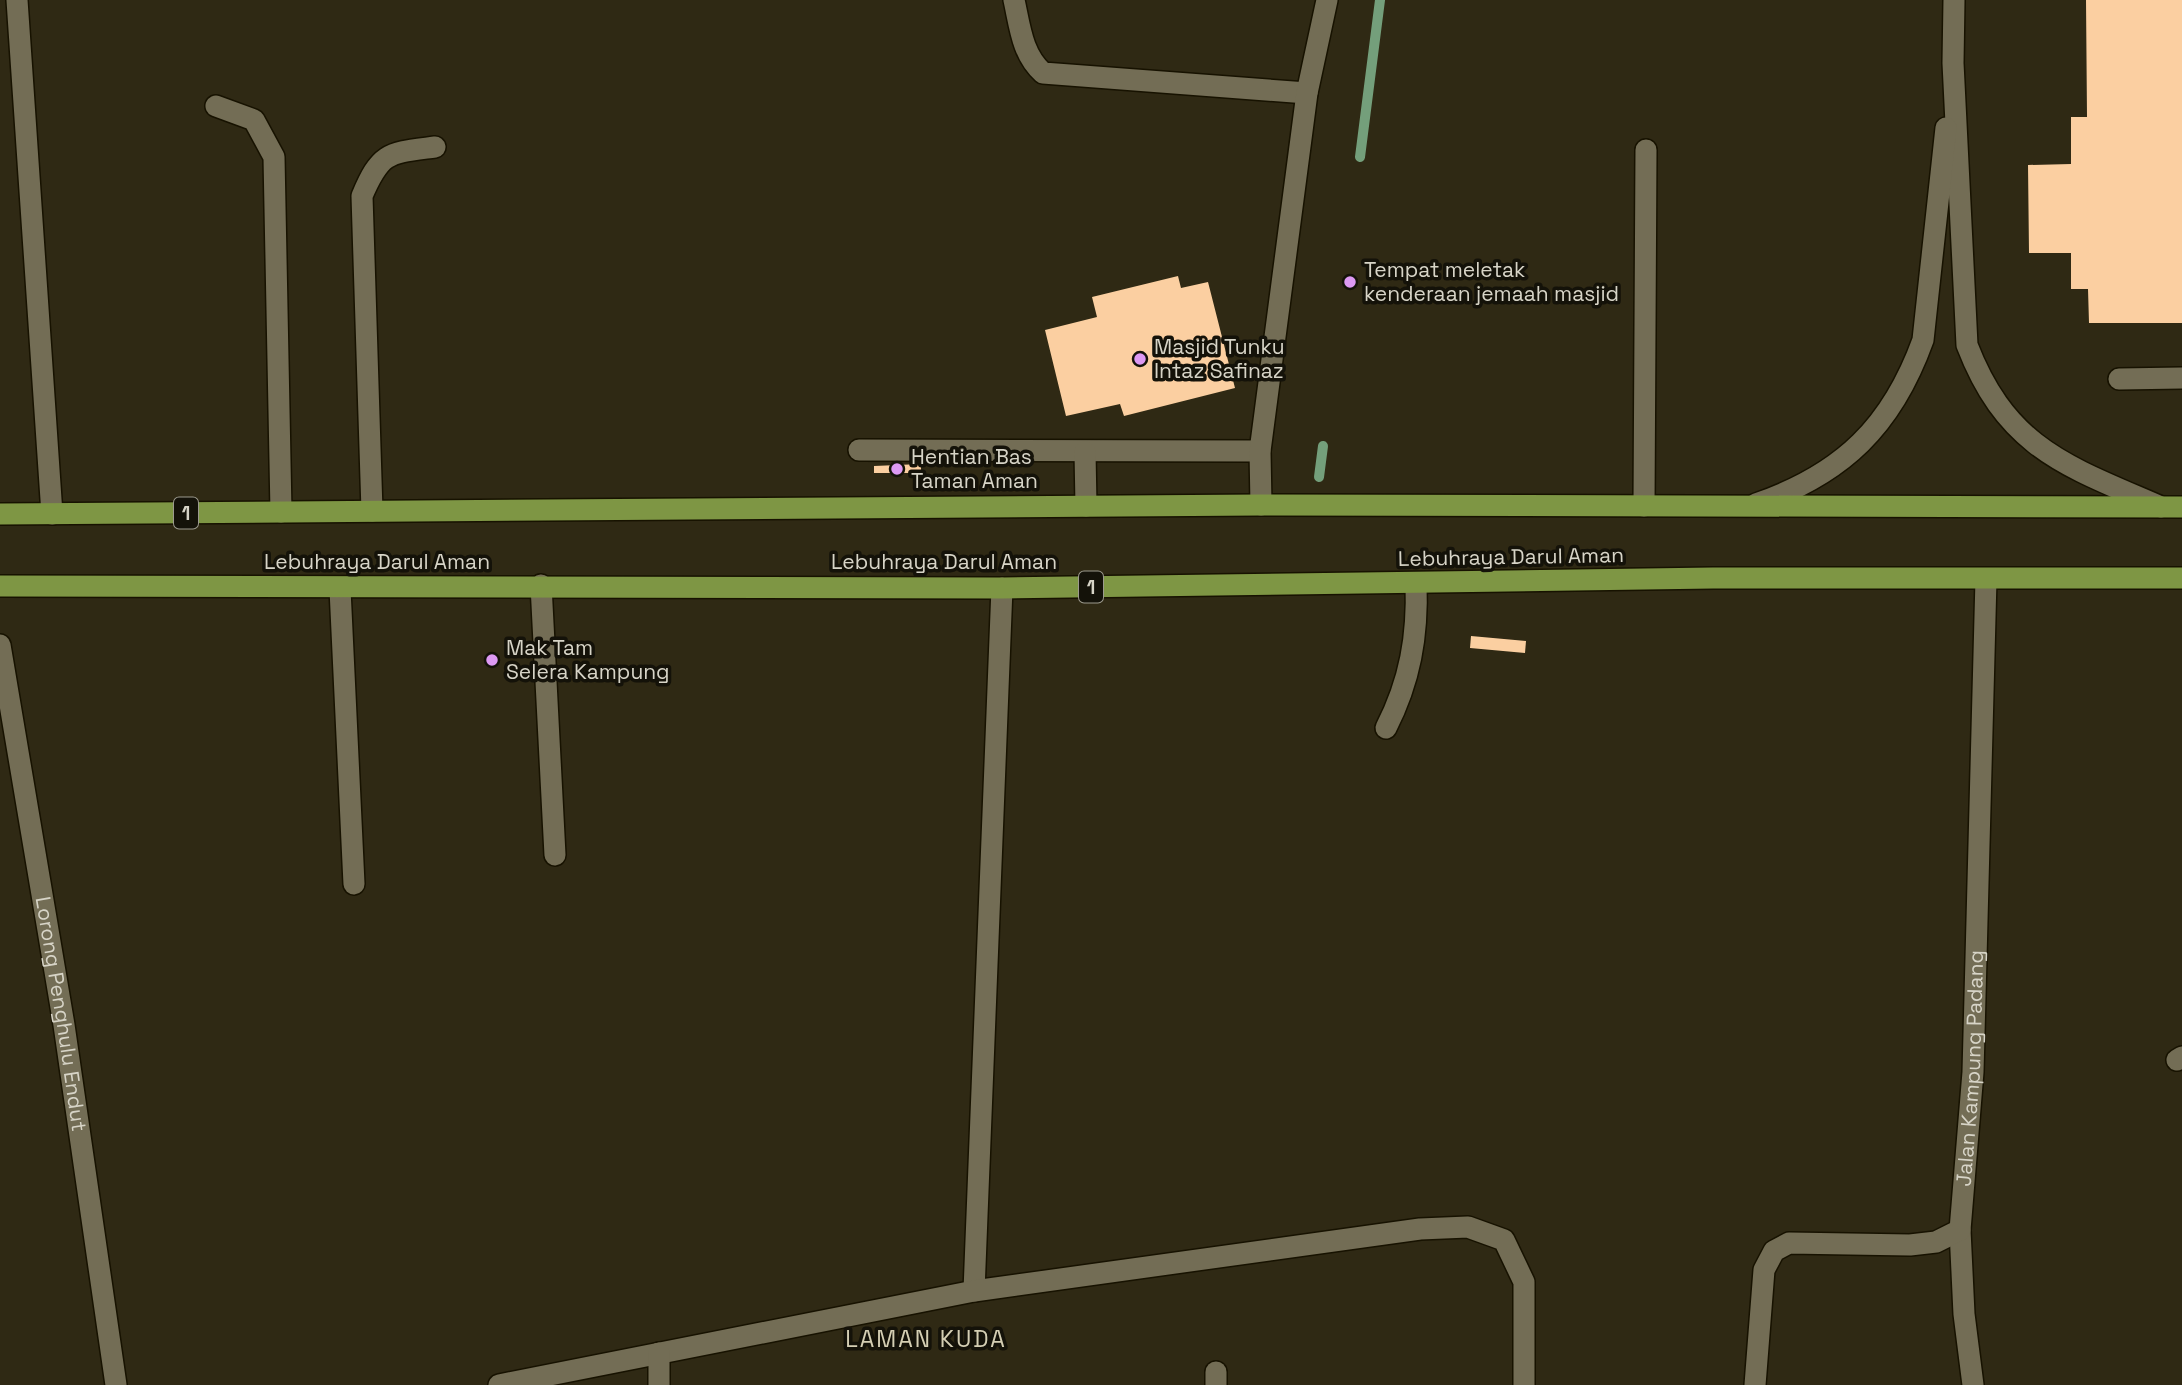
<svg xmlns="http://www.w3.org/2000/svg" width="2182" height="1385" viewBox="0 0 2182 1385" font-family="'Space Grotesk',sans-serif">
	<rect width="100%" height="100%" fill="#2f2914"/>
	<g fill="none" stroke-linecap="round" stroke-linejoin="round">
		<!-- stream -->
		<g stroke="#749f7b" stroke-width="10">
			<path d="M 1360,157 L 1380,0"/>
			<path d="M 1319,477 L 1323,446"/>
		</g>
	</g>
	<!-- building -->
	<g fill="#fbcfa1">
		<path d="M 2086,0 L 2182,0 L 2182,323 L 2089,323 L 2088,289 L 2071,289 L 2071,253 L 2029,253 L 2028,165 L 2071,164 L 2071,117 L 2087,117 Z"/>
		<path d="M 1178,276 L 1181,288 L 1208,282 L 1235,388 L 1124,416 L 1120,404 L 1066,416 L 1045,330 L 1097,317 L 1092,297 Z"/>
		<path d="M 921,464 L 921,473 L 874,473 L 874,466 Z"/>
		<path d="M 1471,636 L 1526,641 L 1525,653 L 1470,648 Z"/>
	</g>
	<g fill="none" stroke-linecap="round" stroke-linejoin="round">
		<defs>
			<g id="minor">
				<path d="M 17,0 L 52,514"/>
				<path d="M 1014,0 C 1020,27 1022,54 1043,73 L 1307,93"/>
				<path d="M 1954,0 L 1953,63 L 1967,345 C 2007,449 2067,466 2161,507"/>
				<path d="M 216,106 L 254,120 L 274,157 L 281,512"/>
				<path d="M 2119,379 L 2182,378"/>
				<path d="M 859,450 L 1260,451"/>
				<path d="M 1085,452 L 1086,506"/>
				<path d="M 1756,504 C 1843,474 1892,426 1923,340 L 1946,128"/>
				<path d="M 1261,505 L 1260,451 L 1307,93 L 1327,0"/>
				<path d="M 1644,506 L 1646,150"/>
				<path d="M 372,511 L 362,196 C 381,151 389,153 435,147"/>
				<path d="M 541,585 L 555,855"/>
				<path d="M 340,589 L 354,884"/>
				<path id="s1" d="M 0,645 L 64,1025 L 116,1385"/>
				<path d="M 1386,728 C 1410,681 1418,636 1416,583"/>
				<path d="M 2177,1060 L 2182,1057"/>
				<path d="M 1960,1230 L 1964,1314 L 1973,1385"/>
				<path d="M 974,1291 L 1002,588"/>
				<path d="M 1216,1372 L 1216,1385"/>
				<path d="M 499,1385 L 974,1291 L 1420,1229 L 1468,1227 L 1504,1240 L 1524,1282 L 1524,1385"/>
				<path d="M 659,1385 L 659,1353"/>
				<path id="s2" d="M 1755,1385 L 1764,1270 L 1774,1251 L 1789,1243 L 1910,1245 L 1936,1242 L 1960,1230 L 1973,1072 L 1986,579"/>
			</g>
			<g id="highway">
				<path d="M 0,514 L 1261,505 L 2182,507"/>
				<path d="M 0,586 L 1002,588 L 1713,578 L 2182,578"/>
			</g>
		</defs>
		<!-- minor casing -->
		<use href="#minor" stroke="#171200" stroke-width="24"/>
		<!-- highway casing -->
		<use href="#highway" stroke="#171200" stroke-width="24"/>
		<!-- minor -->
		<use href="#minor" stroke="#736d55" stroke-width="21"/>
		<!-- highway -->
		<use href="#highway" stroke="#7e9644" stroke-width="21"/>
	</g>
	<!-- markers -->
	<g fill="#dd99f3" stroke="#141209" stroke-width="2.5">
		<circle cx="1350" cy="282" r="7"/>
		<circle cx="1140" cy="359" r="7"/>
		<circle cx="897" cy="469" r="7"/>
		<circle cx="492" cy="660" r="7"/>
	</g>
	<g text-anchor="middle" stroke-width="7" stroke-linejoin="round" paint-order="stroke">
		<!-- shield labels -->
		<g fill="#141209" stroke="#9c9a8e" stroke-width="2">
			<rect x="174" y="497.5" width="24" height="31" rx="5"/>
			<rect x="1079" y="571.5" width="24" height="31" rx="5"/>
		</g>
		<g font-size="19" font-weight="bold" fill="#d7d4c7">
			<text x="186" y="520">1</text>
			<text x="1091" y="594">1</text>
		</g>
		<!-- poi labels -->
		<g font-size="21" fill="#d7d4c7" stroke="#141209" text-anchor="start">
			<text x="1364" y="277">Tempat meletak<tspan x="1364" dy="24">kenderaan jemaah masjid</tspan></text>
			<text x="1154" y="354">Masjid Tunku<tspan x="1154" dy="24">Intaz Safinaz</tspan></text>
			<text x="911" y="464">Hentian Bas<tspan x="911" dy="24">Taman Aman</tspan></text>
			<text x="506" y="655">Mak Tam<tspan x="506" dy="24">Selera Kampung</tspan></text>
		</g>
		<!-- street labels -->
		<g font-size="21" fill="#d7d4c7" stroke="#141209">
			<text transform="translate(1511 557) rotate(-1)" y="7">Lebuhraya Darul Aman</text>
			<text x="377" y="569">Lebuhraya Darul Aman</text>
			<text x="944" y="569">Lebuhraya Darul Aman</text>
			<text dy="7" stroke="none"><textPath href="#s1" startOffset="374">Lorong Penghulu Endut</textPath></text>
			<text dy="7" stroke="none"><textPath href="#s2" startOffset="490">Jalan Kampung Padang</textPath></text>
		</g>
		<!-- neighbourhood labels -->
		<g font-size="23" letter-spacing="2" fill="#d4ceb3" stroke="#141209">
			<text x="926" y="1347">LAMAN KUDA</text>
		</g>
	</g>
</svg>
